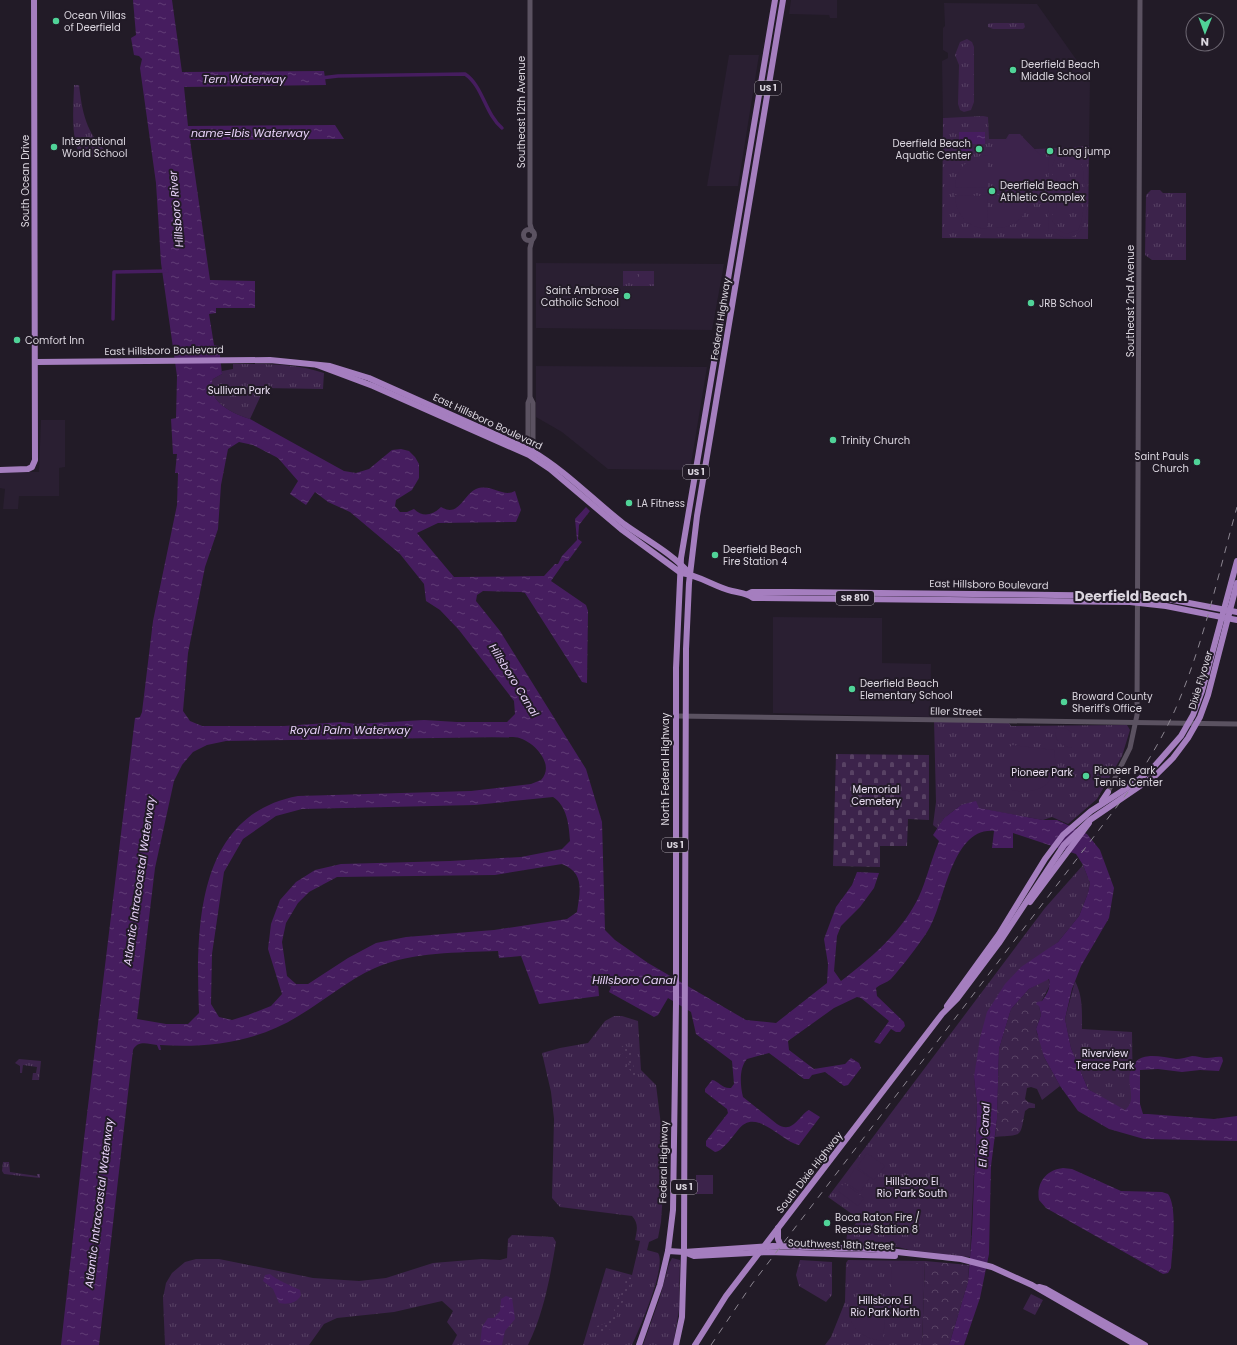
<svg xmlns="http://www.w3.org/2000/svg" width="1237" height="1345" viewBox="0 0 1237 1345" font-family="Poppins,sans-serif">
	<defs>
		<pattern id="grass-tufts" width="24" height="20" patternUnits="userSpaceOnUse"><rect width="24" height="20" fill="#3c234b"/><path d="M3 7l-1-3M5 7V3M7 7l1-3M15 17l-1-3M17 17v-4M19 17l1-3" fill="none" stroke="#584264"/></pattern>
		<pattern id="forest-crowns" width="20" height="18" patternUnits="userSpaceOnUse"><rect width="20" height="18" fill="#3c234b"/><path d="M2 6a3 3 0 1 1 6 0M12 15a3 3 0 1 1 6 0" fill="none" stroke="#584264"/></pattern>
		<pattern id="cemetery-stones" width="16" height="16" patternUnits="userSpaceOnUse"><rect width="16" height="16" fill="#3c234b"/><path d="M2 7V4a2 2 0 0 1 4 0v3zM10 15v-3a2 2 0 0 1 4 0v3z" fill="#584264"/></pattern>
		<pattern id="garden-dots" width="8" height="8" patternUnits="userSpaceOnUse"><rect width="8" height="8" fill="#3c234b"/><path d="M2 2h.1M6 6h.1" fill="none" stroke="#584264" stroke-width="1.8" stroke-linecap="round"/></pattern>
		<pattern id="water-ripples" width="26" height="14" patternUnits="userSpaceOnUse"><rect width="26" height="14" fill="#461d5f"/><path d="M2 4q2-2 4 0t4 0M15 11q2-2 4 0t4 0" fill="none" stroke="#603d76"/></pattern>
	</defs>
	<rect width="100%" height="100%" fill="#221b27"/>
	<!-- built -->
	<g fill="#2a1f32">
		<path d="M 791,0 L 837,0 L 837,18 L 830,18 L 829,15 L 789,14 Z"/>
		<path d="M 944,3 L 1037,4 L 1090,79 L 1089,146 L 1034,149 L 1006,139 L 988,139 L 988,117 L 943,118 L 942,61 L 948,58 L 948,53 L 943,50 L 943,28 L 945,26 Z"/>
		<path d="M 729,55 L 759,55 L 738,186 L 707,186 Z"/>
		<path d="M 536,263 L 724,264 L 712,330 L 536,328 Z"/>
		<path d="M 536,366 L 707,367 L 690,470 L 608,469 L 562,432 L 536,417 Z"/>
		<path d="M 41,420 L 65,420 L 65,467 L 59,468 L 59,496 L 19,496 L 18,509 L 3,509 L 5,489 L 0,488 L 0,472 L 39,472 Z"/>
		<path d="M 773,617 L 882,618 L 882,663 L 931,664 L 930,717 L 773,713 Z"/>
	</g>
	<!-- grass -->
	<g fill="url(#grass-tufts)">
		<path d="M 992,23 L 1024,23 L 1025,27 L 1023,29 L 993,29 L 988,27 L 988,24 Z"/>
		<path d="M 967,39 L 972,42 L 974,47 L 974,102 L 971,110 L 964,112 L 960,110 L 958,104 L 959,65 L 955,55 L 960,42 Z"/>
		<path d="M 74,85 L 79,85 C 82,111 86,134 107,152 L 107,157 L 84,157 C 69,150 74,100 74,85 Z"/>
		<path d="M 983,116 L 988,117 L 989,139 L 1006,139 L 1009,134 L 1020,134 L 1034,149 L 1089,146 L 1088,239 L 942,238 L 943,118 Z"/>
		<path d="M 1151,190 L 1160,190 L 1163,193 L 1186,193 L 1186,260 L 1152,260 L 1145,255 L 1146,195 Z"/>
		<rect x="623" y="271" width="31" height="15"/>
		<path d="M 233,364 C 264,364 294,363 324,373 L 323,389 L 262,388 L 262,393 L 250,419 C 233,414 205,401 213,379 L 222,374 L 222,371 L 233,369 Z"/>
		<path d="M 934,719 L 1007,720 L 1011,726 L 1127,725 L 1130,730 L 1122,756 L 1097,799 L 1068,824 L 1052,817 L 1043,820 L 961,805 L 944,818 L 938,829 L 933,825 L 936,802 Z"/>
		<path d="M 1083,865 L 1090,883 L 1088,893 L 1079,916 L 1058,942 L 1041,955 L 974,1077 L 977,1104 L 970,1257 L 920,1253 L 898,1247 L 848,1245 L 846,1242 L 847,1235 L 859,1219 L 828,1197 L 1045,908 Z"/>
		<path d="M 1075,981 C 1083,996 1082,1012 1082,1029 L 1132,1032 L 1133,1112 L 1121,1109 L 1088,1089 L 1071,1048 L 1065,1019 Z"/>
		<path d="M 614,1016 L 622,1016 L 638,1021 L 641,1070 L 656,1085 L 663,1141 L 664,1177 L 661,1222 L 658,1238 L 649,1242 L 647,1250 L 658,1253 C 667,1266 639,1330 632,1345 L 583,1345 L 606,1268 L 632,1275 L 640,1241 L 635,1240 C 637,1230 639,1224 632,1216 L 560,1207 L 552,1198 L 554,1119 L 551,1092 L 542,1053 L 560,1048 L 588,1043 L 605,1021 Z"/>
		<path d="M 19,1059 L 41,1061 L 39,1080 L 32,1080 L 33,1073 L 36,1073 L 37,1067 L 23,1065 L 22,1073 L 20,1073 L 20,1066 L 15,1063 Z"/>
		<path d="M 3,1162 L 9,1162 L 10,1172 L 37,1176 L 37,1174 L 40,1174 L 40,1178 L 4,1174 L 2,1171 Z"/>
		<path d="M 512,1235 L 553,1237 L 556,1242 C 550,1277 544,1313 528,1345 L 452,1345 L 457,1335 L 447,1322 L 453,1311 L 442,1301 L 394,1312 L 337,1318 L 324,1324 L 309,1345 L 165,1345 L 163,1298 L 166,1283 L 172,1273 L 185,1262 L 196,1259 L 219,1259 L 313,1278 L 359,1281 L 386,1278 L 433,1263 L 482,1259 L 500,1260 L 507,1258 L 508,1239 Z"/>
		<path d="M 672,1258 L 680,1260 L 679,1310 L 673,1345 L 643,1345 L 660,1297 L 669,1264 Z"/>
		<path d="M 800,1260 L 832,1262 L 832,1295 L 826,1302 L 799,1286 L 796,1275 Z"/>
		<path d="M 848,1260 L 925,1261 L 922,1345 L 825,1345 L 831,1337 L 845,1302 L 846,1263 Z"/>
		<path d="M 1031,1294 L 1043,1300 L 1035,1315 L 1023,1309 Z"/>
	</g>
	<!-- forest -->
	<g fill="url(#forest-crowns)">
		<path d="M 1048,978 L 1050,985 L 1039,1006 L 1041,1015 L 1036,1029 L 1037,1034 L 1041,1041 L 1044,1057 L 1060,1086 L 1042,1100 L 1037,1089 L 1031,1087 L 1027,1088 L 1025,1099 L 1028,1102 L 1035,1104 L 1035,1108 L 1029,1108 L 1025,1111 C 1020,1138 1023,1135 995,1137 L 997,1119 L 999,1049 L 1011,1009 L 1029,989 Z"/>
		<path d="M 925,1261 L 969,1265 L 968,1282 L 949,1345 L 922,1345 Z"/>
	</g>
	<!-- cemetery -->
	<path fill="url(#cemetery-stones)" d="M 836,754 L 929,755 L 929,820 L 908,819 L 907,846 L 880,846 L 880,867 L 833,866 Z"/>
	<!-- garden -->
	<g fill="url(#garden-dots)">
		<path d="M 624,1045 L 632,1050 L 630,1058 L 633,1063 L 636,1078 L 633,1076 L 630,1070 L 622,1066 L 630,1065 L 627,1058 L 619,1049 Z"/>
		<path d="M 628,1277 L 632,1278 L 630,1286 L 611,1329 L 599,1332 L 595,1329 L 597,1326 C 613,1322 613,1317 616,1302 C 617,1297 623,1293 624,1288 C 626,1284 624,1280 628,1277 Z"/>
	</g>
	<!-- pitch -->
	<g fill="#3c234b" fill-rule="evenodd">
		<path d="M 1009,135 L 1020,135 L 1045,159 L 1045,187 L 998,188 L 996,186 L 996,140 L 1006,140 Z"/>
		<path d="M 1049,148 L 1052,148 L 1052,156 L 1065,148 C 1076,148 1083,153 1087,163 C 1087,181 1094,232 1071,237 C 1063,239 1057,235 1052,229 L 1052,234 L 1048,234 ZM 1069,152 L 1078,155 C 1087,166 1086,218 1078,230 L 1066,234 L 1058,230 L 1052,220 L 1052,166 L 1056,157 Z"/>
		<path d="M 988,155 L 988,187 L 955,188 C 955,169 969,156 988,155 Z"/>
		<path d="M 1057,177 L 1080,177 L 1080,210 L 1056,210 Z"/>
		<path d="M 955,195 L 987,196 L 988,198 L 987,229 C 968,228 955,214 955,195 Z"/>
		<path d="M 998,195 L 1029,195 C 1029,215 1016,228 996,228 L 996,197 Z"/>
		<rect x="639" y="273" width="15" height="11"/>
		<path d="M 1055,728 L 1067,729 L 1072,733 L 1072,748 C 1061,747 1054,740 1055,728 Z"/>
		<path d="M 1012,745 L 1054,750 C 1060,781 1042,796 1012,790 L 1009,766 L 1009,748 Z"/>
		<path d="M 867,1153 L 885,1166 L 874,1180 L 857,1167 Z"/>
		<path d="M 855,1168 L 870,1178 L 860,1192 L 846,1183 Z"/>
		<rect x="696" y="1175" width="17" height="19"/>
		<path d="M 844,1183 L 864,1198 L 858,1206 L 838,1191 Z"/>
		<path d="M 892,1263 L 923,1264 L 922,1314 L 891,1313 Z"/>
		<path d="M 866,1302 L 883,1303 L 886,1305 L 883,1341 C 862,1339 848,1327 848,1305 Z"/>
	</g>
	<!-- water -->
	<g fill="url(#water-ripples)" fill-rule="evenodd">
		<path d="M 133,0 L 172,0 L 182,72 L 324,71 L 326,85 L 184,87 L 188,126 L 335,125 L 344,139 L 190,140 L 210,280 L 255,281 L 255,308 L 216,308 L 216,313 L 209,314 L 214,345 L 219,346 L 222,374 L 213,379 C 205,401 233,414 250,419 L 344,471 L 356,473 L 369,469 L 392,450 L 401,449 L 409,451 L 415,457 L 419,464 L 419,478 L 412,490 L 396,500 L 395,506 L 400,512 L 407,512 L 414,509 C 423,518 433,515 441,507 C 459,518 463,495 476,489 C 491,483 503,498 515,491 L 521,510 L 516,522 L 438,523 L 417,533 L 454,577 L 544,576 L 555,564 L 558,564 L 562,556 L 577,540 L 575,519 L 586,507 L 590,511 L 579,525 L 578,539 L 582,542 L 568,561 L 565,561 L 551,581 L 586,605 L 588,611 L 587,683 L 582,682 L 525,593 L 521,592 L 483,591 L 477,595 L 476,601 L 500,631 L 586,769 L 602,822 L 605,930 L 615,940 L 648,963 L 746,1020 L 776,1023 L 827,983 L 828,964 L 824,939 L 836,907 L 852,885 L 857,872 L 879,873 L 874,888 L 860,907 L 841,926 L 837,936 L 834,971 L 841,981 C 874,956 910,925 924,884 C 929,870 933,855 939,841 L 933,835 L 944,818 L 961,805 L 976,801 L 979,808 L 1043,820 L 1057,820 L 1087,834 L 1100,850 L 1114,888 L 1109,918 L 1081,966 L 1072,989 L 1065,1019 L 1071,1048 L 1088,1089 L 1125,1110 C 1137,1101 1127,1085 1130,1073 C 1136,1049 1159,1057 1176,1059 C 1181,1059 1187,1057 1192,1056 C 1197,1056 1202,1058 1207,1058 C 1212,1058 1216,1056 1222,1057 L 1223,1061 L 1219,1071 L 1200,1070 L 1182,1072 L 1158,1069 L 1140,1070 L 1140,1104 L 1143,1114 L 1148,1114 L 1214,1119 L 1237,1116 L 1237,1141 L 1144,1139 L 1109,1129 L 1078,1111 L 1060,1086 L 1044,1057 L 1036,1029 L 1041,1015 L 1039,1006 L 1036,1004 L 1037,1002 L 1042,1001 C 1047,994 1051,988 1049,979 L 1029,989 L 1011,1009 L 999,1049 L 997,1119 L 991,1166 L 989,1254 L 980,1298 L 964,1345 L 949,1345 L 968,1282 L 972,1233 L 977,1104 L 974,1077 L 980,1038 L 987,1012 L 1005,984 L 1021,967 L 1058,942 L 1079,916 L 1088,893 L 1090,883 L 1083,865 L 1076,854 L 1013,833 L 1013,848 L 992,848 L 994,831 C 952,827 945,901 930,927 C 923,940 901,968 891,979 C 887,983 880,984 876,988 L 877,996 L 904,1022 L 905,1026 L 900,1032 L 896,1032 L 891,1029 L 880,1044 L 874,1042 L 889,1021 L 861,998 L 857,997 L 834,1008 L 788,1041 L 789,1050 L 814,1069 L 845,1064 L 851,1058 L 859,1063 L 861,1068 L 848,1085 L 844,1086 L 825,1072 L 812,1075 L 809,1079 L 804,1079 L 769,1053 L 747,1059 C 739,1068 740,1085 743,1097 L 777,1124 C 793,1135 799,1115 809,1110 L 820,1117 L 799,1145 C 781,1142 756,1106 738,1130 C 733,1136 722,1152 715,1152 L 706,1146 L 706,1141 L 728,1113 L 727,1109 L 705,1092 L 705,1089 L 712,1080 C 719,1081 722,1089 731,1088 L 734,1084 L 732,1061 L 696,1034 L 691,1012 L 668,998 L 658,1015 L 654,1017 L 609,992 L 611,987 L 600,981 L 598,983 L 599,996 L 539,1004 L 521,956 L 499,958 L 498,951 C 457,953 414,951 375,968 C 348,980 325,1000 300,1015 C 258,1042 209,1048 160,1045 L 161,1050 L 159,1050 L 157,1045 C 148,1044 138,1040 133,1050 L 99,1345 L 61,1345 L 84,1139 L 135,718 L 140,717 L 142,712 L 153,621 L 177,505 L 178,473 L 175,473 L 177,454 L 173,454 L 171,419 L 176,418 L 177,376 L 161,263 L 156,183 L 140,68 L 142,59 L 139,56 L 134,55 L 131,38 L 136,35 ZM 239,442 L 253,445 L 278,458 L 298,481 L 290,494 L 306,505 L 315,492 L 328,502 L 350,512 L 400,554 L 424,584 L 426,601 L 440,610 L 459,630 L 514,701 L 515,714 L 507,722 L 457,722 L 424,720 L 356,724 L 342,722 L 284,726 L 202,726 L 190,721 L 183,711 L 188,653 L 205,567 L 218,529 L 221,485 L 228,449 ZM 513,737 C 530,737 557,763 541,780 L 531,784 L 471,791 L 298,796 C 195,815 196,930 199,1013 L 188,1024 L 166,1024 L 137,1019 L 155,868 L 174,781 L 182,765 L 193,752 L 207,745 L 226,741 ZM 553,797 C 567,806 569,825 570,841 L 562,849 L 521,857 L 450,861 L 341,864 L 315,870 L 296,882 L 280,900 L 271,924 L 268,949 L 282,994 L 271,1006 L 248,1015 L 232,1020 L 219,1017 L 211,1004 L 212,954 L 224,872 L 243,839 L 276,816 L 302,809 L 475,805 ZM 562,864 C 585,873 580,891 577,912 L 567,919 L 494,930 L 406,937 L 376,943 L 348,958 L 308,984 L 296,984 L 287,976 L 282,942 L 286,923 L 298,903 L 309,892 L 337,877 L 495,875 Z"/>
		<path d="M 959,132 L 985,132 L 985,144 L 972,144 L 972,153 L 959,153 Z"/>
		<path d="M 1063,1168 L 1072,1169 L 1121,1191 L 1162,1192 L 1168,1194 C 1178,1208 1172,1250 1171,1268 L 1168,1273 L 1163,1274 L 1046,1208 L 1039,1200 C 1036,1183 1046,1170 1063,1168 Z"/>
		<path d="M 270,1274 C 278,1281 290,1285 300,1290 L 301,1295 C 297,1303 288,1305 279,1303 L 273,1289 L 263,1281 L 265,1275 Z"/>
		<path d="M 506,1296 L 512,1298 L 515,1319 L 505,1331 L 502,1345 L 480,1345 L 482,1327 L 488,1318 L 494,1318 L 500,1311 L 501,1299 Z"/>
	</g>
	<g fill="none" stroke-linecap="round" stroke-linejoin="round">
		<!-- canal -->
		<g stroke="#461d5f" stroke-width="3.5">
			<path d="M 321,78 L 338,76 L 465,74 C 483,86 485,114 502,128"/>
			<path d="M 113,319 L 114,272 L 167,271"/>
		</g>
		<!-- minor -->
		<g stroke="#5b5261" stroke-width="5">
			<path d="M 530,0 L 530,224 L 532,231"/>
			<circle cx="529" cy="235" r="5.5"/>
			<path d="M 528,451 L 528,403 L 530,398"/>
			<path d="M 530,453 L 533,446 L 533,403 L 530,397 L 530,248 L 532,240"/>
			<path d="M 676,716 L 1237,724"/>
			<path d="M 1108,792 L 1130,748 L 1137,715 L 1140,0"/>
		</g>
		<!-- major -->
		<g stroke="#a57ebf" stroke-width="6">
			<path d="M 36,362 L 270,360 L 330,366 L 369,378 L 532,451 C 566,471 593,500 624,524 C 646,540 672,553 690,574"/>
			<path d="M 317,365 L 373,386 L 529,455 L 550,469 L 621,529 L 681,573 C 699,575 715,587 732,591 C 740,593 747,593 753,598 L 1130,602 L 1166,606 L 1237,620"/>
			<path d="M 0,470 L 28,469 L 32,467 L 35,460 L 34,0"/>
			<path d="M 748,594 L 752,592 L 790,592 L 1138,596 L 1173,600 L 1237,612"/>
			<path d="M 1102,801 L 1108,792"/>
			<path d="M 1030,902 L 1089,823"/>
			<path d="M 947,1006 L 999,934 L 1045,859 L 1063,835 L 1091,811 L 1133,784 L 1152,769 L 1181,736 L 1193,715 L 1202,691 L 1237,561"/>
			<path d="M 778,1228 L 778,1239 L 781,1246"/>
			<path d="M 668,1251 L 684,1252 L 773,1246 L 870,1249 L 961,1259 L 992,1267 L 1032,1285 L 1136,1345"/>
			<path d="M 684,1252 L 694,1256 L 768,1252 L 895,1256"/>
			<path d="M 1039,1287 L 1046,1289 L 1145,1345"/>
			<path d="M 639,1345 L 660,1285 L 668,1251 L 673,1210 L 676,1004 L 676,668 L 681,558 L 775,0"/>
			<path d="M 676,1345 L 682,1317 L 684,1252 L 686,649 L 689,583 L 697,516 L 783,0"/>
			<path d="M 695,1345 L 726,1296 L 942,1014 L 957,999 L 999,943 L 1064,845 L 1090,820 L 1156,775 L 1173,758 L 1188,738 L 1200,717 L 1208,695 L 1237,583"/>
		</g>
		<!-- rail -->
		<path stroke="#8b8590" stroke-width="1" stroke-dasharray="7 7" stroke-linecap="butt" d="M 711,1345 L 752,1284 L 1128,792 C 1145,766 1162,739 1175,710 C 1203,646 1218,575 1237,507"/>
	</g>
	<!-- markers -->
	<g fill="#50d398" stroke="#221b27" stroke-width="1.5">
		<circle cx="56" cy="21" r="4"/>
		<circle cx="1013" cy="70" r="4"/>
		<circle cx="54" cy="147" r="4"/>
		<circle cx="979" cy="149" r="4"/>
		<circle cx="1050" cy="151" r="4"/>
		<circle cx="992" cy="191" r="4"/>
		<circle cx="627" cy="296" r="4"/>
		<circle cx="1031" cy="303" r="4"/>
		<circle cx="17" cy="340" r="4"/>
		<circle cx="833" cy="440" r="4"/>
		<circle cx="1197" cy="462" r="4"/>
		<circle cx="629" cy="503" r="4"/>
		<circle cx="715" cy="555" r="4"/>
		<circle cx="852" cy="689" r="4"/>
		<circle cx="1064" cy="702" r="4"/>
		<circle cx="1086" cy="776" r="4"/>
		<circle cx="827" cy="1223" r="4"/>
	</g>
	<g text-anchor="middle" stroke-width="4" stroke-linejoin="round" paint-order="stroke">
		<!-- shield labels -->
		<g fill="#221b27" stroke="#a49ea8" stroke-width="1">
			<rect x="755" y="81" width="26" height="14" rx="3"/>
			<rect x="683" y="465" width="26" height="14" rx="3"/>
			<rect x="836" y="591" width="38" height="14" rx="3"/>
			<rect x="662" y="838" width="26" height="14" rx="3"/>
			<rect x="671" y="1180" width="26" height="14" rx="3"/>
		</g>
		<g font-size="9" font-weight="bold" fill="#dbd6df">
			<text x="768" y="91">US 1</text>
			<text x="696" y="475">US 1</text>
			<text x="855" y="601">SR 810</text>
			<text x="675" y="848">US 1</text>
			<text x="684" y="1190">US 1</text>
		</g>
		<!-- poi labels -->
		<g font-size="10" fill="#dbd6df" stroke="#221b27" text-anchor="start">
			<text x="64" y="19">Ocean Villas<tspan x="64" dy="12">of Deerfield</tspan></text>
			<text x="1021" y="68">Deerfield Beach<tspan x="1021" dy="12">Middle School</tspan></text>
			<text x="62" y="145">International<tspan x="62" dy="12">World School</tspan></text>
			<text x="971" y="147" text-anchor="end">Deerfield Beach<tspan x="971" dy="12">Aquatic Center</tspan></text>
			<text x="1058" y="155">Long jump</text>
			<text x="1000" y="189">Deerfield Beach<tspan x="1000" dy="12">Athletic Complex</tspan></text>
			<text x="619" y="294" text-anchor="end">Saint Ambrose<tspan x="619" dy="12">Catholic School</tspan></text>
			<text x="1039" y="307">JRB School</text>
			<text x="25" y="344">Comfort Inn</text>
			<text x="841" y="444">Trinity Church</text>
			<text x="1189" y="460" text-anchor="end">Saint Pauls<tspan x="1189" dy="12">Church</tspan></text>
			<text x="637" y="507">LA Fitness</text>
			<text x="723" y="553">Deerfield Beach<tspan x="723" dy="12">Fire Station 4</tspan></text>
			<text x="860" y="687">Deerfield Beach<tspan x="860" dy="12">Elementary School</tspan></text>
			<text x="1072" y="700">Broward County<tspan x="1072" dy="12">Sheriff's Office</tspan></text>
			<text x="1094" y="774">Pioneer Park<tspan x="1094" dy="12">Tennis Center</tspan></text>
			<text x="835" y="1221">Boca Raton Fire /<tspan x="835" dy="12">Rescue Station 8</tspan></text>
		</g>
		<!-- street labels -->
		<g font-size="10" fill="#dbd6df" stroke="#221b27">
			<text transform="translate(521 112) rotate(-90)" y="4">Southeast 12th Avenue</text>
			<text transform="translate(25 181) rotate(-90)" y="4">South Ocean Drive</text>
			<text transform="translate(1130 301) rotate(-90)" y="4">Southeast 2nd Avenue</text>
			<text transform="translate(720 319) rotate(-81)" y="4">Federal Highway</text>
			<text transform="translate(164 350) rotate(-1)" y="4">East Hillsboro Boulevard</text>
			<text transform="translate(488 421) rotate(25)" y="4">East Hillsboro Boulevard</text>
			<text transform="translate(989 584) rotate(1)" y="4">East Hillsboro Boulevard</text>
			<text transform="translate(1200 680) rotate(-73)" y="4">Dixie Flyover</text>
			<text transform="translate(956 711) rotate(1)" y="4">Eller Street</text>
			<text transform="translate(665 769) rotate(-90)" y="4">North Federal Highway</text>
			<text transform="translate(663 1162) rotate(-89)" y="4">Federal Highway</text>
			<text transform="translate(809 1172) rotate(-52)" y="4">South Dixie Highway</text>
			<text transform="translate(841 1244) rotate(2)" y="4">Southwest 18th Street</text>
		</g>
		<!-- park labels -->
		<g font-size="10" fill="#e8ddf1" stroke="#221b27">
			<text x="239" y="394">Sullivan Park</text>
			<text x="1042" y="776">Pioneer Park</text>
			<text x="876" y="793">Memorial<tspan x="876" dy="12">Cemetery</tspan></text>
			<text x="1105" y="1057">Riverview<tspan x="1105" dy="12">Terace Park</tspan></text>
			<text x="912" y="1185">Hillsboro El<tspan x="912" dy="12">Rio Park South</tspan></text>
			<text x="885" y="1304">Hillsboro El<tspan x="885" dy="12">Rio Park North</tspan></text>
		</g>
		<!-- water labels -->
		<g font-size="11" font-style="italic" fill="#e9d3fa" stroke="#221b27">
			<text x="244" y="83">Tern Waterway</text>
			<text x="250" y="137">name=Ibis Waterway</text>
			<text transform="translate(176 209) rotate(-95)" y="4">Hillsboro River</text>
			<text transform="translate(514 680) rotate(58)" y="4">Hillsboro Canal</text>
			<text x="350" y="734">Royal Palm Waterway</text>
			<text transform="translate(139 881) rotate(-82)" y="4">Atlantic Intracoastal Waterway</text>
			<text x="634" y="984">Hillsboro Canal</text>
			<text transform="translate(984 1135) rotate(-87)" y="4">El Rio Canal</text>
			<text transform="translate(99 1203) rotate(-83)" y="4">Atlantic Intracoastal Waterway</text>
		</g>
		<!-- district labels -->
		<g font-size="14" font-weight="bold" fill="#dbd6df" stroke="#221b27">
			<text x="1131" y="601">Deerfield Beach</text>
		</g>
	</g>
	<!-- north arrow -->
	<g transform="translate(1205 32) rotate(181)"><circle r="19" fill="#221b27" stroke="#6c6671"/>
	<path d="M0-3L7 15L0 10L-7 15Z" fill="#50d398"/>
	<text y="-6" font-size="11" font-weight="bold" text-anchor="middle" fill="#dbd6df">N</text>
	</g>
</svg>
